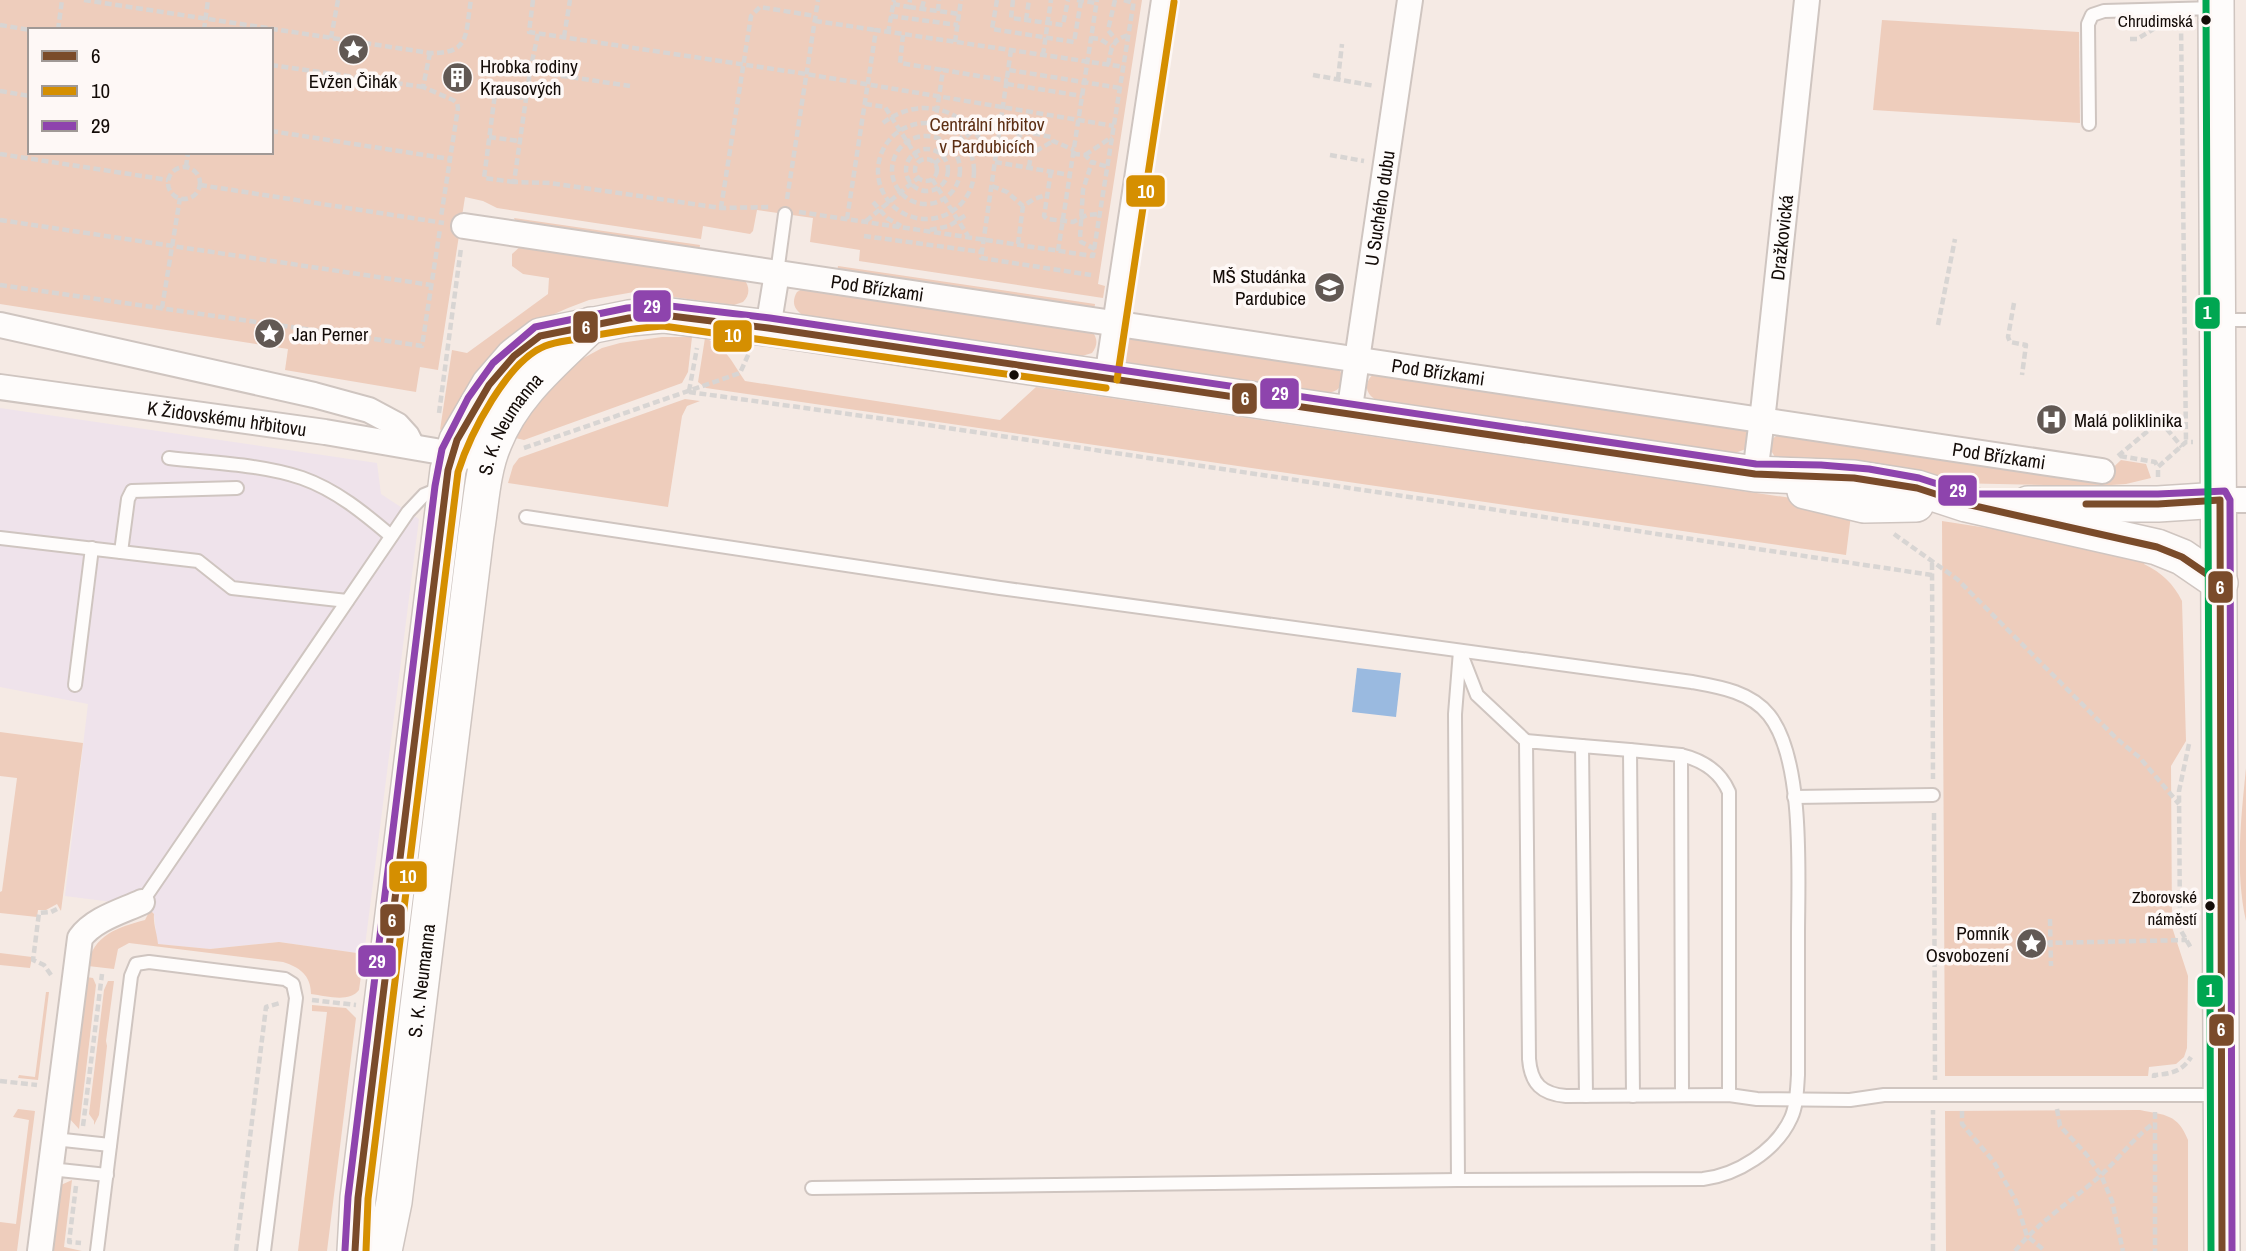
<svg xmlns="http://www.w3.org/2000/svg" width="2246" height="1251" viewBox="0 0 2246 1251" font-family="'Archivo Narrow',sans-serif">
	<rect width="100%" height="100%" fill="#f5eae4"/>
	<!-- industrial -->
	<path fill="#efe3eb" d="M 0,408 L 377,463 L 381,494 L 419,519 L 364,954 L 279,942 L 210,949 L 157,944 L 154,914 L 131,893 L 112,902 L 65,896 L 88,704 L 0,687 Z"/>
	<!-- green -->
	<g fill="#eecdbc" fill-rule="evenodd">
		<path d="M 0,0 L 1142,0 L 1098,284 L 1105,286 L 1103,298 L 859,261 L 860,250 L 810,242 L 813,218 L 757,210 L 753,231 L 750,234 L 703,226 L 701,239 L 497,208 L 483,201 L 465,197 L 438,370 L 420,367 L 416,392 L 285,370 L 288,349 L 0,304 ZM 30,30 L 271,30 L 271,152 L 30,152 Z"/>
		<path d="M 1882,20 L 2079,32 L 2080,123 L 1873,110 Z"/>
		<path d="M 514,218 L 700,245 L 699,252 L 517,225 Z"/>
		<path d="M 522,245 L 744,279 C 750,287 750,295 743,302 L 734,305 L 634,292 L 589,300 L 568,308 L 543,319 L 444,428 L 440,430 L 452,350 L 467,353 L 548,294 L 549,278 L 523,274 L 512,266 L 512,254 Z"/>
		<path d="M 838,266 L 1095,304 L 1094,311 L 837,273 Z"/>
		<path d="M 804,288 L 1091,330 C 1098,338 1098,345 1092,353 L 1082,356 L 805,316 C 794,311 791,302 797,292 Z"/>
		<path d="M 662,337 L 692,337 L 688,372 L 682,383 L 524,440 L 511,437 L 519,420 L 569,366 L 602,348 L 620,343 Z"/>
		<path d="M 1126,337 L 1338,368 C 1347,379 1342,391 1328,393 L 1127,363 L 1121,352 L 1123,339 Z"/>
		<path d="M 705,338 C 728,349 731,361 745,381 L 1000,420 L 1036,387 L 1852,507 L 1846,555 L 706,388 L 698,382 Z"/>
		<path d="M 1375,373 L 1746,430 L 1749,434 L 1746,449 L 1735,453 L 1376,400 C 1364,393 1364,381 1375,373 Z"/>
		<path d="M 685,399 L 700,401 L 687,406 L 682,416 L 668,507 L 508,483 L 513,466 L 519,458 Z"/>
		<path d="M 1779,434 L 2099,481 L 2121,460 L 2146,464 L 2151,478 L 2126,484 L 2097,486 L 1951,483 L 1780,460 L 1775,457 L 1770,449 L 1772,439 Z"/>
		<path d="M 1942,521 L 2147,553 L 2144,564 C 2162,573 2173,583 2182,601 L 2186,741 L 2171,766 L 2172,927 L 2188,976 L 2187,1048 L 2184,1057 L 2176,1064 L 2149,1067 L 2148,1076 L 1945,1076 Z"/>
		<path d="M 0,732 L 83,743 L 61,911 L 57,904 L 46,910 L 38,910 L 37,917 L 0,913 L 0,892 L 2,891 L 17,778 L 0,776 Z"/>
		<path d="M 2246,768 L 2246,921 C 2235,871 2241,818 2246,768 Z"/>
		<path d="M 150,910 L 154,914 C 153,924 157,933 158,944 L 210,949 L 279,942 L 364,954 L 359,990 C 349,1003 327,996 311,994 C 311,975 299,967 283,962 L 129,943 L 118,949 L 114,969 L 88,966 C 92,935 119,927 145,920 Z"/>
		<path d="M 0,953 L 32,957 L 30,968 L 0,965 Z"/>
		<path d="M 86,977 L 93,978 L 96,985 L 79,1129 L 68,1117 Z"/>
		<path d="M 108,981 L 114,981 L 106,1041 L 107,1046 L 99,1115 L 94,1125 L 94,1121 L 89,1114 L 104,990 Z"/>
		<path d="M 46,992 L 49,992 L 38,1080 L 18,1078 L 19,1075 L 35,1077 Z"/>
		<path d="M 312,1005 L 346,1008 L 356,1018 L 327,1251 L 298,1251 L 327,1012 L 312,1011 Z"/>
		<path d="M 18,1109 L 35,1111 L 17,1251 L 0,1251 L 0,1222 L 16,1224 L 29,1120 L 13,1117 Z"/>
		<path d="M 2140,1110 C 2165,1115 2178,1114 2188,1140 L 2188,1251 L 1946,1251 L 1945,1111 Z"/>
		<path d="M 72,1180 L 64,1247 L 82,1251 L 51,1251 L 61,1185 Z"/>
	</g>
	<!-- water -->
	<path fill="#9abae0" d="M 1357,668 L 1401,673 L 1396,717 L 1352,712 Z"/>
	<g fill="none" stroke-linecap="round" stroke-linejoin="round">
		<defs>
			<g id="lane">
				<path d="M 2089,124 L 2088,24 L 2092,15 L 2104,11 L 2216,8"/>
				<path d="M 777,273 L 785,214"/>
				<path d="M 2219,320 L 2246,320"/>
				<path d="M 169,458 C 212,463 260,464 302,478 C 336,490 364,513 391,536"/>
				<path d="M 526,517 L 1000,588 L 1692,682 C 1720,687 1751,692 1769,715 C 1805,760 1798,879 1798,935 C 1798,982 1798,1028 1798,1075 C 1797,1089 1797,1105 1791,1118 C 1776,1151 1737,1175 1703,1179 L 1458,1180 L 812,1188"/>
				<path d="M 0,538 L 198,561 L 232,588 L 347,601"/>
				<path d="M 121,552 L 128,499 L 132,491 L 237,488"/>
				<path d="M 1461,654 L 1477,695 L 1526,741"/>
				<path d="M 75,685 L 92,548"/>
				<path d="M 1582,746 L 1526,741 L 1529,1059 C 1531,1084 1542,1094 1566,1096 L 1729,1095 L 1757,1099 L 1850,1100 L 1884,1095 L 2218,1095"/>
				<path d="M 1681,755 C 1702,760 1720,771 1729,792 L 1729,1095"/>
				<path d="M 1794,797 L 1933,795"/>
				<path d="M 142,902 L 408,512 L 424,495 L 441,488"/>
				<path d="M 1586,1096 L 1582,746 L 1630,750"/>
				<path d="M 1633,1096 L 1630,750 L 1681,755 L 1682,1095"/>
				<path d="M 54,1139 L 110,1145"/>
				<path d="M 50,1169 L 107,1175"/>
				<path d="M 1458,1180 L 1455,714 L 1460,651"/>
				<path d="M 97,1251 L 131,976 L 136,964 L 149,962 L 285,979 L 293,984 L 296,998 L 264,1251"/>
			</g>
			<g id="street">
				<path id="s1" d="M 464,226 L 2102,471"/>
				<path d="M 0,325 L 314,395 L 369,410 L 397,425 L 407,436 L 412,446"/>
				<path d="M 768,328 L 777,273"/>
				<path d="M 1107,378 L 1164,0"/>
				<path id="s2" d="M 0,387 L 325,432 L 488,460"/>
				<path id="s3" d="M 1349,414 L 1410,0"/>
				<path id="s4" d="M 1755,474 L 1764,403 L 1807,0"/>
				<path d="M 2220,500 L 2246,500"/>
				<path d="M 40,1251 L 80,938 C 94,919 120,912 142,902"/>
			</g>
			<g id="secondary">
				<path d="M 2216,0 L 2222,1251"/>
				<path d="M 1805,491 L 1864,505 L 1916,504"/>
				<path d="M 2028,504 L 2158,504 L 2220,500"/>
				<path d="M 355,1251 L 358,1198 L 448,470 L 457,440 L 489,385 L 514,356 L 540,336 L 629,318 L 663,315 L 768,328 L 1755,474 L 1854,478 L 1917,488 L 1966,504 L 2157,547 L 2182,557 L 2220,583"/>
				<path id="s5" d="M 384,1251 L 394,1202 L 476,534 C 481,504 482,471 494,443 C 513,394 554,361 591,325"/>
			</g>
		</defs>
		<!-- lane casing -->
		<use href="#lane" stroke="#cfc5c0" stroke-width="16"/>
		<!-- street casing -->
		<use href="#street" stroke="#cfc5c0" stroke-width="28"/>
		<!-- secondary casing -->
		<use href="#secondary" stroke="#cfc5c0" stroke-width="38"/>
		<!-- path -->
		<g stroke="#d8d5d3" stroke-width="4.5" stroke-dasharray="7 3.5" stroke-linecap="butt">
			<path d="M 84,0 L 430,53 C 471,54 465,34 471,0"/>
			<path d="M 533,0 L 529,32 L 806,74 L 1114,126"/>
			<path d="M 997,0 L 992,29 L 1074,42 L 1081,1"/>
			<path d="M 1013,0 L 1011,18 L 1063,25 L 1068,0"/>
			<path d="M 1077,0 L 1096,3"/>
			<path d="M 1115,0 L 1108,30 L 1116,40"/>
			<path d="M 1124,0 L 1134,3"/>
			<path d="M 893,4 L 909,7 L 910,0"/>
			<path d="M 909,7 L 959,14"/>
			<path d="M 922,8 L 924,0"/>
			<path d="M 938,11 L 939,0"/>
			<path d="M 891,16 L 958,25"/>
			<path d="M 1026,20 L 1029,0"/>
			<path d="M 815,21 L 876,30"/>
			<path d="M 2181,23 L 2186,442"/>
			<path d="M 0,25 L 30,30"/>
			<path d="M 58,30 L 62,0"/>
			<path d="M 204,30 L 208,0"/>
			<path d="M 888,33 L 894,0"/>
			<path d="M 538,34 L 530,71 L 514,182 L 550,183 L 721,208 L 770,207"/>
			<path d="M 903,35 L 900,63 L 943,70"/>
			<path d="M 564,37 L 570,0"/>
			<path d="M 331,38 L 338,0"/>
			<path d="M 1091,38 L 1100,39 L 1111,46"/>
			<path d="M 2130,39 L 2137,39 L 2157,27"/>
			<path d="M 955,42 L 961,0"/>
			<path d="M 1011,50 L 981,258 L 1091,275"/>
			<path d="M 430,53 L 423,87 L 453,100 L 457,103 L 458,108 L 441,217"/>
			<path d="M 1043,55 L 1051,0"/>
			<path d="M 271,65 L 423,87"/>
			<path d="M 1108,65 C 1111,49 1112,39 1129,35"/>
			<path d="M 1009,70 L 1120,88"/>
			<path d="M 530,71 L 630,86"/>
			<path d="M 1313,75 L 1375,86"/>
			<path d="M 1338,79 L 1342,44"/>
			<path d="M 1007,84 L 1082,96"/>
			<path d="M 0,91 L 30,96"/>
			<path d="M 865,104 L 885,107 L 920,162"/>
			<circle cx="926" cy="171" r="48"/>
			<path d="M 883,123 C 916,98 956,105 980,139"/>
			<path d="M 935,123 L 943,70 L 1008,81"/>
			<path d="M 271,131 L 450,159"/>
			<path d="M 1017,132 L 1031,154 L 1053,141"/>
			<circle cx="926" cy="170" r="34"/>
			<path d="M 489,137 L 519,141"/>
			<circle cx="927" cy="170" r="21"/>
			<path d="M 0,154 L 168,180"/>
			<path d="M 1073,154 L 1085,155 L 1092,162"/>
			<path d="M 1085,155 L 1112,137"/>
			<path d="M 1330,155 L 1364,161"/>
			<circle cx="926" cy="170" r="11"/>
			<path d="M 995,162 L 1070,175"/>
			<path d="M 934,164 L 982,123 L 1051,137 L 1053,141 L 1074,150"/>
			<path d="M 186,167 L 188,152"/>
			<path d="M 1029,167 L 1031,154"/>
			<circle cx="184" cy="183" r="16"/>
			<path d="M 1051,171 L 1044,216 L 1047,219 L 1073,222 L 1087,215 L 1100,214"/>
			<path d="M 932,179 L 968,236"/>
			<path d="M 514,182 L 484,178 L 495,94 L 526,98"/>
			<path d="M 200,185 L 444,223"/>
			<path d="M 992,186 L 1007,192 L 1023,206 L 1034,199 L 1046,195"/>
			<path d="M 787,199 L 818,0"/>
			<path d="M 873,202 L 887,218 L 901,226"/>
			<path d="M 721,208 L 751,16 L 760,7 L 815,16"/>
			<path d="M 799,212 L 1093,256 L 1134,0"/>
			<path d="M 847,219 L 876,30 L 1124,67"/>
			<path d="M 0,220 L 431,285"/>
			<path d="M 866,221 L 918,178"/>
			<path d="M 930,230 L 949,226 L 966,215"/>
			<path d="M 864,236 L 982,252"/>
			<path d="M 1018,244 L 1023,206"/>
			<path d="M 1095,249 L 1081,242 L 1080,238 L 1083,190 L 1092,162 L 1108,167"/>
			<path d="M 1058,251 L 1097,0"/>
			<path d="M 0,285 L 422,346 L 440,229"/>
			<path d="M 2014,303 L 2008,337 L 2010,342 L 2026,345 L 2022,375"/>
			<path d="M 162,308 L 180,198"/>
			<path d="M 1938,325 L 1955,239"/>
			<path d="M 689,391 L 697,348"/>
			<path d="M 689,392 L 921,424 L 1932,575"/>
			<path d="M 439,413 L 461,248"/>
			<path d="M 2160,421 L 2182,447"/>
			<path d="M 524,448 L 740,373 L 749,353"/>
			<path d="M 2118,456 L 2168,414"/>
			<path d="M 2120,456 L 2155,462 L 2158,467"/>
			<path d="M 2158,477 L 2158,467 L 2186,442 L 2193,442"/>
			<path d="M 1894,534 L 1957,579 L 2117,739 L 2140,758 L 2179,804"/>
			<path d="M 1932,563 L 1933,779"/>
			<path d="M 2189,744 L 2179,791 L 2180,929 L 2191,948"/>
			<path d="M 1934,813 L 1935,1080"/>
			<path d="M 2050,919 L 2051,966"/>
			<path d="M 2045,943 L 2187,940"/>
			<path d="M 51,975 L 44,965 L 33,960 L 39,913 L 51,912 L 57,909"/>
			<path d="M 312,1000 L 356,1005"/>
			<path d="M 2154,1078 L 2154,1075 C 2170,1074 2182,1072 2191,1057"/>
			<path d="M 0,1081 L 37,1085"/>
			<path d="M 2057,1109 L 2060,1126 L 2086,1154 L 2101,1175 L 2112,1201 L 2123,1251"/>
			<path d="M 1962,1111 L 1962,1124 L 1994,1162 L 2016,1201 L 2027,1236 L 2045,1251"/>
			<path d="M 2155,1112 L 2155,1251"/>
			<path d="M 83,1126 L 102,974"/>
			<path d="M 76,1186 L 69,1242 L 81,1243"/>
			<path d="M 236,1251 L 266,1007 L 280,1003"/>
			<path d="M 1933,1251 L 1933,1110"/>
			<path d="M 2015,1251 C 2039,1221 2072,1201 2100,1176 C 2120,1158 2131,1140 2154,1123"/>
		</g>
		<!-- lane -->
		<use href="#lane" stroke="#fefcfb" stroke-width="12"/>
		<!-- street -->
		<use href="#street" stroke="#fefcfb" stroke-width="24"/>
		<!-- secondary -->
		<use href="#secondary" stroke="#fefcfb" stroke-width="35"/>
		<defs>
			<g id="bus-1">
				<path d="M 2086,504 L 2158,504 L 2220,500 L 2222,1251"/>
				<path d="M 355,1251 L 358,1198 L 448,470 L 457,440 L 489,385 L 514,356 L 540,336 L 629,318 L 663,315 L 768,328 L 1755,474 L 1854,478 L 1917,488 L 1966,504 L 2157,547 L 2182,557 L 2220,583"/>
			</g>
			<g id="bus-2">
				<path d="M 1117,380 L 1174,2"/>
				<path d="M 366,1251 L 368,1199 L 458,472 C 470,434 507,361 545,346 C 555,342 567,341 577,339 C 606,333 634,328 663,326 L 1106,388"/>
			</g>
			<path id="bus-3" d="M 345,1250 L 348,1197 L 435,486 L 442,449 L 468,398 L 493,363 L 535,327 L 627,308 L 662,305 L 770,318 L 1756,464 L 1821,465 L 1869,469 L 1919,478 L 1968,494 L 2158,494 L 2225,491 L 2230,500 L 2232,1251"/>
			<path id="bus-4" d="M 2206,0 L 2211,1251"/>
		</defs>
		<!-- bus-1 casing -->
		<use href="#bus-1" stroke="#fef8f6" stroke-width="12"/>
		<!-- bus-2 casing -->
		<use href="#bus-2" stroke="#fef8f6" stroke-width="12"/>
		<!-- bus-3 casing -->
		<use href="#bus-3" stroke="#fef8f6" stroke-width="12"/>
		<!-- bus-4 casing -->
		<use href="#bus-4" stroke="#fef8f6" stroke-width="12"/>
		<!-- bus-1 -->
		<use href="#bus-1" stroke="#7a4b2a" stroke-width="7"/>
		<!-- bus-2 -->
		<use href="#bus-2" stroke="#d58f01" stroke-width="7"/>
		<!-- bus-3 -->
		<use href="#bus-3" stroke="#8e44ad" stroke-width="7"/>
		<!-- bus-4 -->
		<use href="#bus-4" stroke="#00a651" stroke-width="7"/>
	</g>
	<!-- icons -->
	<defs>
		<symbol id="sight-disc" viewBox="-11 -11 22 22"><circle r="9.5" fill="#625954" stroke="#fef8f6"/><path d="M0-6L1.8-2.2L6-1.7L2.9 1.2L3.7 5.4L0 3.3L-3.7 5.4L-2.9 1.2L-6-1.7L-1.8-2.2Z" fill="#fff"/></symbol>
		<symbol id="building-disc" viewBox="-11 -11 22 22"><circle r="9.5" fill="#625954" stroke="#fef8f6"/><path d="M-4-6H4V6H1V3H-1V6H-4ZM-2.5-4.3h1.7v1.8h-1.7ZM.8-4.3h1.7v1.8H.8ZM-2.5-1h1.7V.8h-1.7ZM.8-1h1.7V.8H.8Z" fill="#fff"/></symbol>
		<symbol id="school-disc" viewBox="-11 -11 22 22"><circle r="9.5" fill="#625954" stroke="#fef8f6"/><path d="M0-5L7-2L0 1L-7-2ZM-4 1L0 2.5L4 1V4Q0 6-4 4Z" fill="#fff"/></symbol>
		<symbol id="hospital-disc" viewBox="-11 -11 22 22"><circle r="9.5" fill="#625954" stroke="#fef8f6"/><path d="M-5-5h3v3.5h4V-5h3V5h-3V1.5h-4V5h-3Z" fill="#fff"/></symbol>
	</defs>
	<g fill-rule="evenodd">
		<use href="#sight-disc" x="336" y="32" width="35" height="35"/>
		<use href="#building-disc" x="440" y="60" width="35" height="35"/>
		<use href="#school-disc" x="1312" y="270" width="35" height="35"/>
		<use href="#sight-disc" x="252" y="316" width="35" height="35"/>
		<use href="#hospital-disc" x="2034" y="402" width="35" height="35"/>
		<use href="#sight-disc" x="2014" y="926" width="35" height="35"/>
	</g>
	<!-- markers -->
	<g fill="#130b07" stroke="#fef8f6" stroke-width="2.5">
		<circle cx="2206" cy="20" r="6"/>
		<circle cx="1014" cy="375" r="6"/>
		<circle cx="2210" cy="906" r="6"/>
	</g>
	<g text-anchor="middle" stroke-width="7" stroke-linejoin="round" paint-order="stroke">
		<!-- bus labels -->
		<g font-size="17" fill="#130b07" stroke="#fef8f6" text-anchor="end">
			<text x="2193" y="27">Chrudimská</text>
			<text x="2197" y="903">Zborovské<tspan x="2197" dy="22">náměstí</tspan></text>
		</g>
		<!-- poi labels -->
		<g font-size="19" fill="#130b07" stroke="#fef8f6" text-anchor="start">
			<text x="480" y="73">Hrobka rodiny<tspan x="480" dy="22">Krausových</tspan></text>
			<text x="353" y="88" text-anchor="middle">Evžen Čihák</text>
			<text x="1306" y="283" text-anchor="end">MŠ Studánka<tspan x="1306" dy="22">Pardubice</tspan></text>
			<text x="292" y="341">Jan Perner</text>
			<text x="2074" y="427">Malá poliklinika</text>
			<text x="2009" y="940" text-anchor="end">Pomník<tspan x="2009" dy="22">Osvobození</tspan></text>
		</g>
		<!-- park labels -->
		<g font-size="19" fill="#5d2f14" stroke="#fef8f6">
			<text x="987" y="131">Centrální hřbitov<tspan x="987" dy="22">v Pardubicích</tspan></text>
		</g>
		<!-- street labels -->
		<g font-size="19" fill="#130b07" stroke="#fef8f6">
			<text dy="7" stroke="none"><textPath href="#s3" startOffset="208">U Suchého dubu</textPath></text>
			<text dy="7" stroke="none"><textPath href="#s4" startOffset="238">Dražkovická</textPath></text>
			<text dy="7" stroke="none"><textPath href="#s1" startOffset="418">Pod Břízkami</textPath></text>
			<text dy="7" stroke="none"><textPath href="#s1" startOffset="985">Pod Břízkami</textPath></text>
			<text dy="7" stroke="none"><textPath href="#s2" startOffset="229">K Židovskému hřbitovu</textPath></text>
			<text dy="7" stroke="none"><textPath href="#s5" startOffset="840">S. K. Neumanna</textPath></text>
			<text dy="7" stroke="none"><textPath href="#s1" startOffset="1552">Pod Břízkami</textPath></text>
			<text dy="7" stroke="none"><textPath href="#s5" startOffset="273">S. K. Neumanna</textPath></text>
		</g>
	</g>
	<g stroke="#fef8f6" stroke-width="2.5">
		<rect x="1125" y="174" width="41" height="34" rx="7" fill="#d58f01"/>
		<rect x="632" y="289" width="40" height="34" rx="7" fill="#8e44ad"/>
		<rect x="2194" y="296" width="27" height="34" rx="7" fill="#00a651"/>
		<rect x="572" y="310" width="27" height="34" rx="7" fill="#7a4b2a"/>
		<rect x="712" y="319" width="41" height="34" rx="7" fill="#d58f01"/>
		<rect x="1259" y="377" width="41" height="33" rx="7" fill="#8e44ad"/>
		<rect x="1231" y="382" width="27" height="33" rx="7" fill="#7a4b2a"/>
		<rect x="1937" y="474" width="41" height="33" rx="7" fill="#8e44ad"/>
		<rect x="2207" y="570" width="27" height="34" rx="7" fill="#7a4b2a"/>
		<rect x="388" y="860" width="40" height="33" rx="7" fill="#d58f01"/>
		<rect x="379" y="903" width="27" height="34" rx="7" fill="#7a4b2a"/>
		<rect x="357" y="944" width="40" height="34" rx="7" fill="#8e44ad"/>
		<rect x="2196" y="974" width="28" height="34" rx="7" fill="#00a651"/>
		<rect x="2208" y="1013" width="27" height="34" rx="7" fill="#7a4b2a"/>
	</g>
	<g font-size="19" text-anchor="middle" font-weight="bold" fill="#fff">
		<text x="1146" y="198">10</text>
		<text x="652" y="313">29</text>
		<text x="2207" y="319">1</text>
		<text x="586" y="334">6</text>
		<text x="733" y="342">10</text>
		<text x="1280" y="400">29</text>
		<text x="1245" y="405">6</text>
		<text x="1958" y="497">29</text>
		<text x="2220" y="594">6</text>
		<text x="408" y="883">10</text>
		<text x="392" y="927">6</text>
		<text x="377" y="968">29</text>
		<text x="2210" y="997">1</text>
		<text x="2221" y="1036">6</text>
	</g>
	<!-- legend -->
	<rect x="28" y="28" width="245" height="126" fill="#fef8f6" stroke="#a09996" stroke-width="2"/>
	<rect x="42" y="51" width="35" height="10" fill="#7a4b2a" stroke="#a09996" stroke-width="2"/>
	<text x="91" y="63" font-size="21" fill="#130b07">6</text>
	<rect x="42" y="86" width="35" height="10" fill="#d58f01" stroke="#a09996" stroke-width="2"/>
	<text x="91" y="98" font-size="21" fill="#130b07">10</text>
	<rect x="42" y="121" width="35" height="10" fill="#8e44ad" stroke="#a09996" stroke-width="2"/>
	<text x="91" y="133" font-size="21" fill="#130b07">29</text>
</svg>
